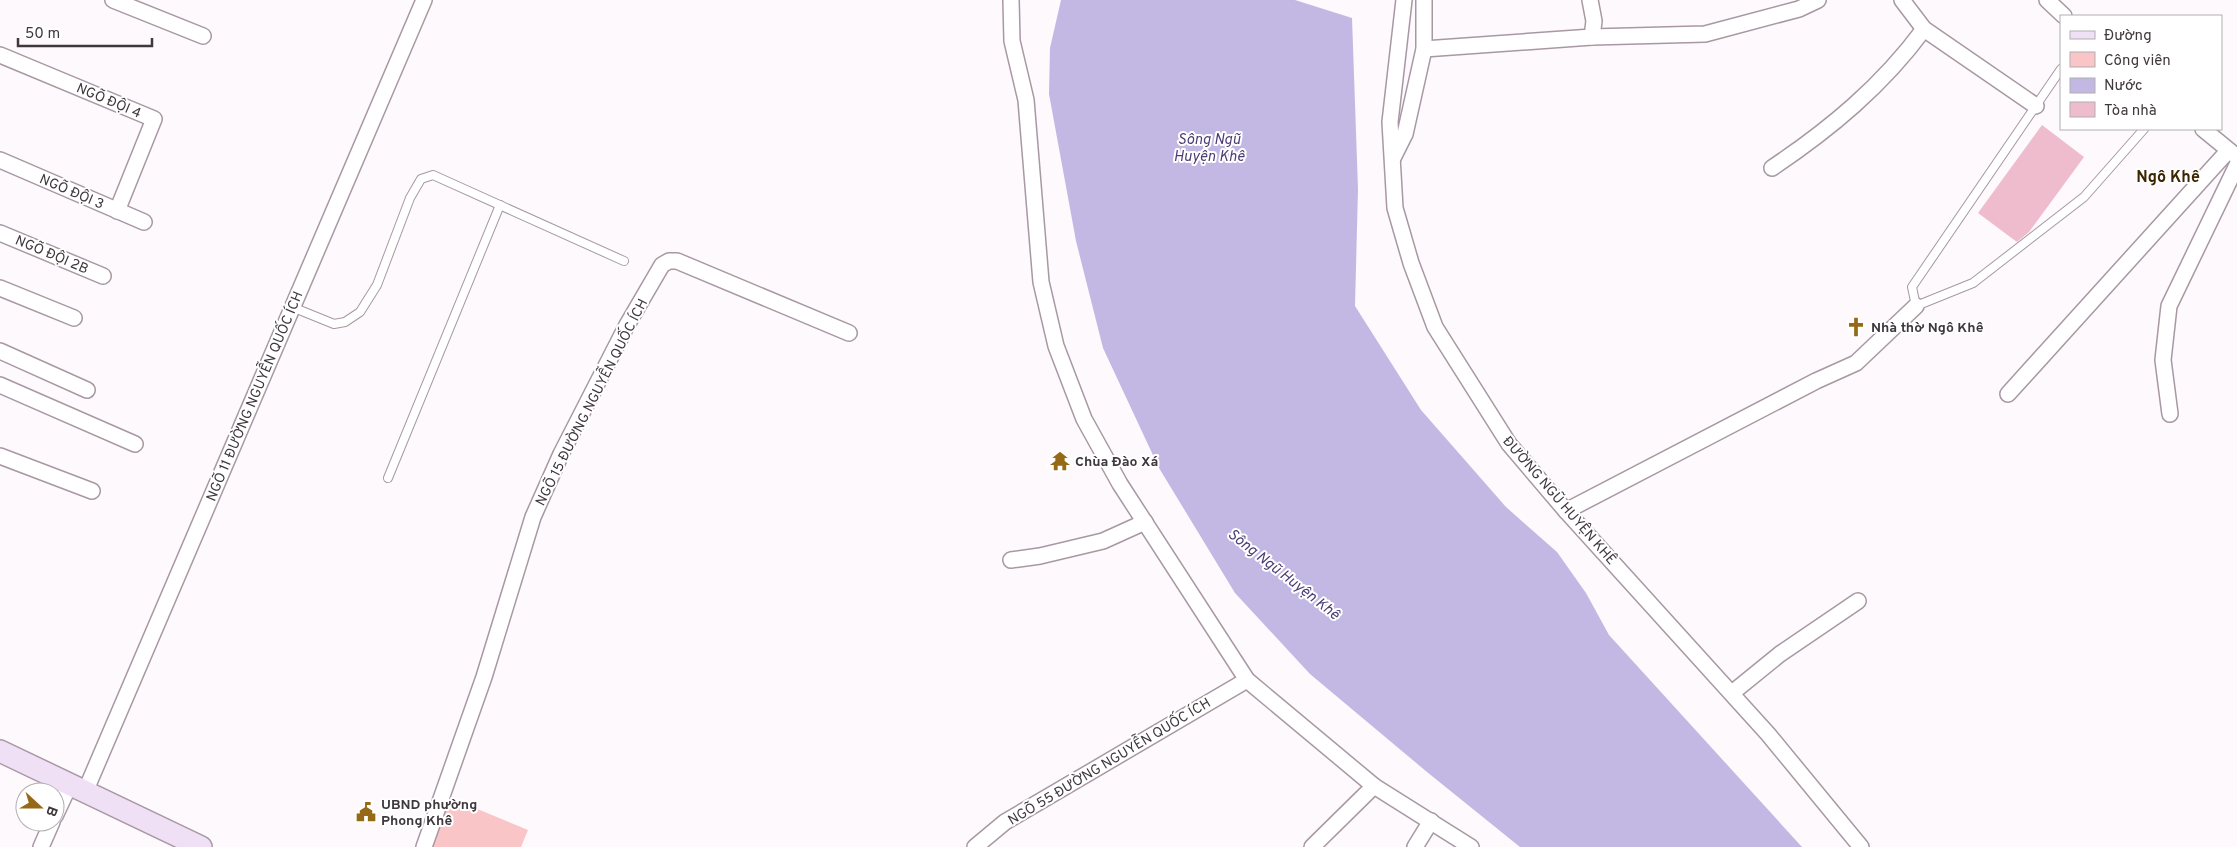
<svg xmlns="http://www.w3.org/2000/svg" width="2237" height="847" viewBox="0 0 2237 847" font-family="Overpass,sans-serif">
	<rect width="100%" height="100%" fill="#fdf9fc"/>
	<!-- green -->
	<path fill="#fac5c6" d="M 446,796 L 528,830 L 521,847 L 426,847 Z"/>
	<!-- water -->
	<path fill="#c3b8e4" d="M 1061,0 L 1295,0 L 1352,18 L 1358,189 L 1355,306 L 1421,410 L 1506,507 L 1557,552 L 1586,593 L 1609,635 L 1802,847 L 1520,847 L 1427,772 L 1310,674 L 1235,593 L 1159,468 L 1103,348 L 1076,241 L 1049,94 L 1050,48 Z"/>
	<!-- building -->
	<path fill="#eebccd" d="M 2042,125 L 2084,157 L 2029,232 L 2017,242 L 1978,213 Z"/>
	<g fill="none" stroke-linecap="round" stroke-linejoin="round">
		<defs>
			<g id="lane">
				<path d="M 2061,69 L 1912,287 L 1916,306 L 1973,283 L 2084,197 L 2144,129"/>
				<path d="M 292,307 L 334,324 L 345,322 L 360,312 L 377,285 L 410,198 L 421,179 L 433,175 L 624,261"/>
				<path d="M 388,478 L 500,205"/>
			</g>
			<g id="street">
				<path d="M 113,0 L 203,36"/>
				<path d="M 1011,0 L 1012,41 L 1026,100 L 1041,282 L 1056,346 L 1084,419 L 1120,484 L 1247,680 L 1374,786 L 1471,847"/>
				<path d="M 1404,0 L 1390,122 L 1395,208 L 1411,263 L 1435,327 L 1509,444 L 1566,511 L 1768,734 L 1861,847"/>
				<path d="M 1590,0 L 1594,21 L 1592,37"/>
				<path d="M 1902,0 L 1924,29 L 2036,106"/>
				<path d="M 2047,0 L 2064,16"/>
				<path d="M 1424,49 L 1592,37 L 1705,34 L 1799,9 L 1818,0"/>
				<path d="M 0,55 L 154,119 L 117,211"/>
				<path d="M 2203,129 L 2236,156"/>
				<path d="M 1393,158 L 1405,134 L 1424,49 L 1424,0"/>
				<path d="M 0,160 L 144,222"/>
				<path d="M 1772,168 C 1830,129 1882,86 1924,29"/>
				<path d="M 0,233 L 103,276"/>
				<path d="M 0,288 L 74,318"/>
				<path d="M 0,351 L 87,390"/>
				<path d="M 0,385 L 135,444"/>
				<path d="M 2008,394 L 2228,151"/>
				<path d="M 2170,414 L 2163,360 L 2169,306 L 2237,165"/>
				<path d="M 0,456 L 92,491"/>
				<path d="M 1566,511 L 1816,381 L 1856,363 L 1916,306"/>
				<path d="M 1011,560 L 1040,556 L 1103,541 L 1145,522"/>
				<path d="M 1732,693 L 1780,654 L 1858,601"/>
				<path d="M 85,792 L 424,0"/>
				<path d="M 55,816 L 70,784"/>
				<path d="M 41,847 L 52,822"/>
				<path d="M 424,847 L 484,677 L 533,517 L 561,454 L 627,325 L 662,265 L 669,261 L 677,261 L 849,333"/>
				<path d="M 975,847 L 1005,822 L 1247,680"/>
				<path d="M 1312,847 L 1374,786"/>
				<path d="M 1415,847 L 1431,821"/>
			</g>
			<path id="secondary" d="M 0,751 L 201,847"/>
		</defs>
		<!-- lane casing -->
		<use href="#lane" stroke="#a898a4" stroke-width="10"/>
		<!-- street casing -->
		<use href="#street" stroke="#a898a4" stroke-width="18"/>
		<!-- secondary casing -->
		<use href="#secondary" stroke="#a898a4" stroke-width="24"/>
		<!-- lane -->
		<use href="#lane" stroke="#fff" stroke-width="8"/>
		<!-- street -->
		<use href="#street" stroke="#fff" stroke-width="15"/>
		<!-- secondary -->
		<use href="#secondary" stroke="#f0e0f6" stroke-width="21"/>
	</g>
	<!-- icons -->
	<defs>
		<symbol id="church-bare" viewBox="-9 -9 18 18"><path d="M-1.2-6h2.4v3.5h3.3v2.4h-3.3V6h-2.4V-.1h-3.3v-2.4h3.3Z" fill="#966917" stroke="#fff" stroke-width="2.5" paint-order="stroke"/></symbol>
		<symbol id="temple-bare" viewBox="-9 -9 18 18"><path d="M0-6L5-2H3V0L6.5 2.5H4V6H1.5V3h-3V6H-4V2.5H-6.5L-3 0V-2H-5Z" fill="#966917" stroke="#fff" stroke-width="2.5" paint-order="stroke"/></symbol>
		<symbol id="civic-bare" viewBox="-9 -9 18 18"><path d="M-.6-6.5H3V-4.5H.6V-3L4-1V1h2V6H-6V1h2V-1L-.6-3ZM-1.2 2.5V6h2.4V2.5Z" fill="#966917" stroke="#fff" stroke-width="2.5" paint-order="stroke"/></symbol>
	</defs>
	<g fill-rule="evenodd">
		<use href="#church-bare" x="1842" y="313" width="28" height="28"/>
		<use href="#temple-bare" x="1046" y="447" width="28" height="28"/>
		<use href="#civic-bare" x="352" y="798" width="28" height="28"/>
	</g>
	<g text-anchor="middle" stroke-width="4" stroke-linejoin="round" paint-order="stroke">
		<!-- street labels -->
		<g font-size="14" fill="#3f383d" stroke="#fff">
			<text transform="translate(109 100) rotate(23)" y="5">NGÕ ĐỘI 4</text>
			<text transform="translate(72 191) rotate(23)" y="5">NGÕ ĐỘI 3</text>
			<text transform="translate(52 254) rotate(23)" y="5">NGÕ ĐỘI 2B</text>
			<text transform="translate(254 396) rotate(-67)" y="5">NGÕ 11 ĐƯỜNG NGUYỄN QUỐC ÍCH</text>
			<text transform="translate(591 402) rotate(-63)" y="5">NGÕ 15 ĐƯỜNG NGUYỄN QUỐC ÍCH</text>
			<text transform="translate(1560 500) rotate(49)" y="5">ĐƯỜNG NGŨ HUYỆN KHÊ</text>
			<text transform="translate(1109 761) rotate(-31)" y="5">NGÕ 55 ĐƯỜNG NGUYỄN QUỐC ÍCH</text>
		</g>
		<!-- poi labels -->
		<g font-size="14" font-weight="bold" fill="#3f383d" stroke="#fff" text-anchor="start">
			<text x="1871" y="332">Nhà thờ Ngô Khê</text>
			<text x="1075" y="466">Chùa Đào Xá</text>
			<text x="381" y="809">UBND phường<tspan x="381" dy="16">Phong Khê</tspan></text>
		</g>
		<!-- water labels -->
		<g font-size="15" font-style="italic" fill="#4e3d74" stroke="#fff">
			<text x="1209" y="144">Sông Ngũ<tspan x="1209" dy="17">Huyện Khê</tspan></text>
			<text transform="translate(1284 574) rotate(38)" y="5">Sông Ngũ Huyện Khê</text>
		</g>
		<!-- quarter labels -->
		<g font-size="16" font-weight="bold" fill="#3b2600" stroke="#fff">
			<text x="2168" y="182">Ngô Khê</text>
		</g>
	</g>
	<!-- legend -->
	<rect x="2060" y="15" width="162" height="115" fill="#ffffff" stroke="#b2afb1"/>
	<rect x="2070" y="31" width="25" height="8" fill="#f0e0f6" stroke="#b2afb1"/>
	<text x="2104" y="40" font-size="15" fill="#3f383d">Đường</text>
	<rect x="2070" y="52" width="25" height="15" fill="#fac5c6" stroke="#b2afb1"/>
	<text x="2104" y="65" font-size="15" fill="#3f383d">Công viên</text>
	<rect x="2070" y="78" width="25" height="15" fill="#c3b8e4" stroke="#b2afb1"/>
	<text x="2104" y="90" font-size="15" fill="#3f383d">Nước</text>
	<rect x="2070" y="102" width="25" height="15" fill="#eebccd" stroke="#b2afb1"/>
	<text x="2104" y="115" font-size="15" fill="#3f383d">Tòa nhà</text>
	<!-- north arrow -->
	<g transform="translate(40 807) rotate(111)"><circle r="24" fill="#ffffff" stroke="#b2afb1"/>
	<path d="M0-4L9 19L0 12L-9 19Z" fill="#966917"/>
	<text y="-8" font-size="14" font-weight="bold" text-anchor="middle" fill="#3f383d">B</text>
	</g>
	<!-- scale -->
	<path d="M18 38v8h134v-8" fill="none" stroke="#3f383d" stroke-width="2.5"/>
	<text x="25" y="38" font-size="15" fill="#3f383d" stroke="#ffffff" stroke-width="4" paint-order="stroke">50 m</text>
</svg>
